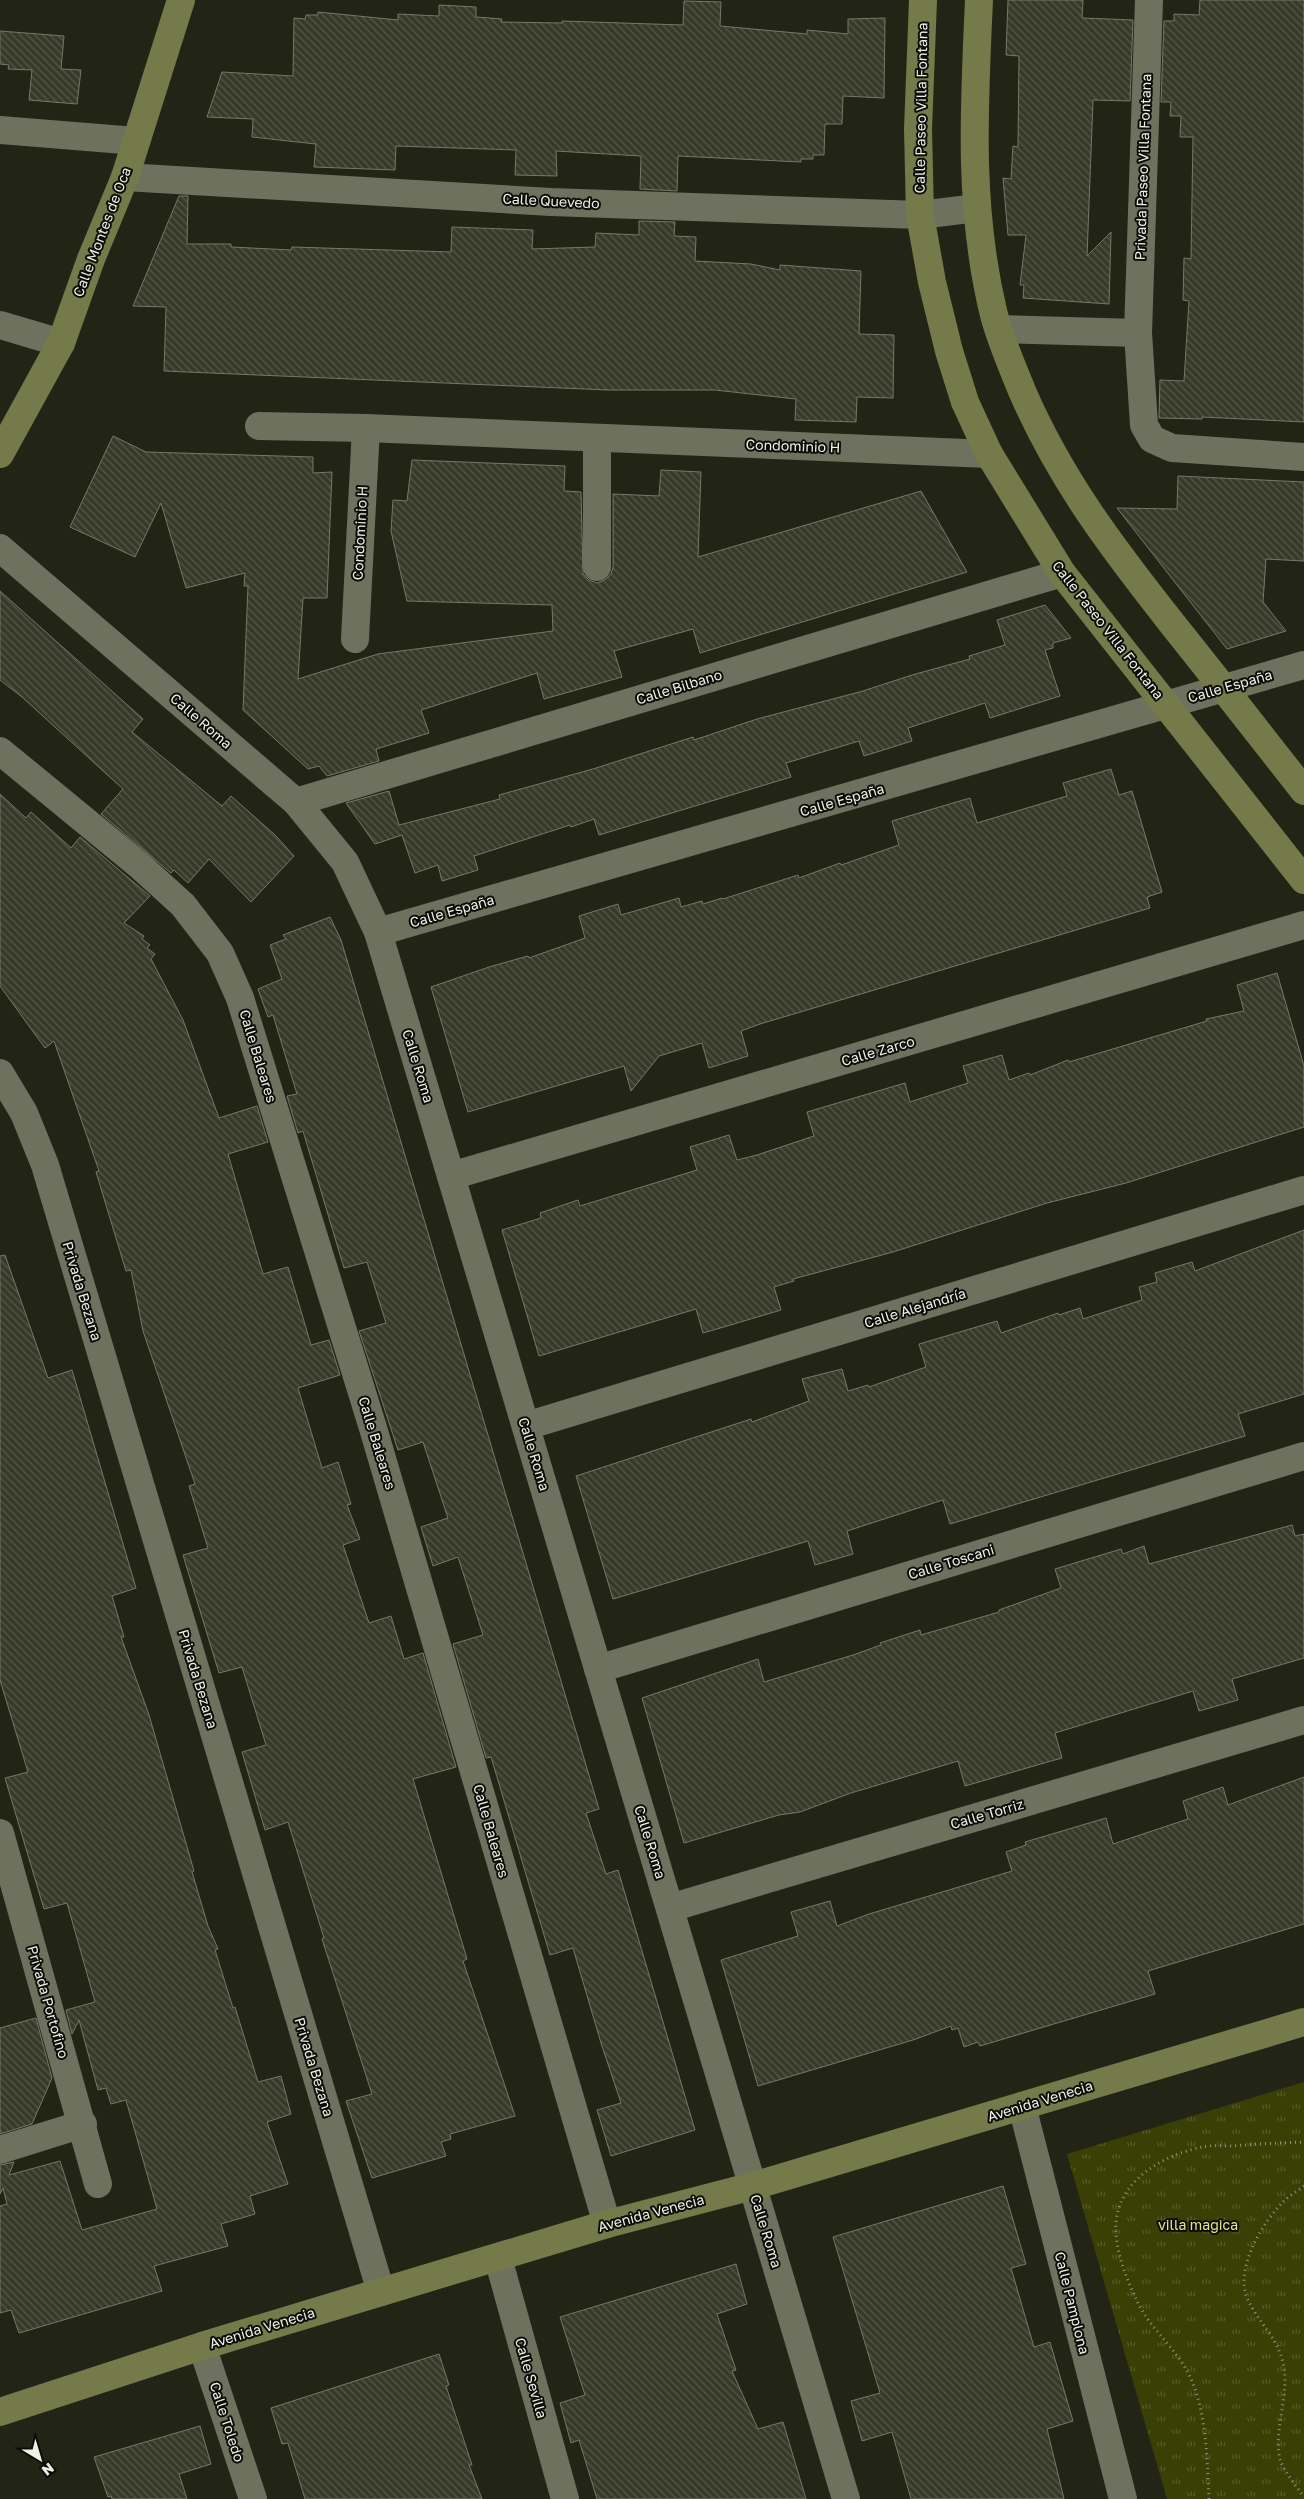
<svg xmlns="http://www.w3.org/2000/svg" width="1304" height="2499" viewBox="0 0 1304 2499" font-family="'Golos Text',sans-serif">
	<defs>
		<pattern id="grass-tufts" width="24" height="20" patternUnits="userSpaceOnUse" patternTransform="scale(1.25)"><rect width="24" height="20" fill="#393f05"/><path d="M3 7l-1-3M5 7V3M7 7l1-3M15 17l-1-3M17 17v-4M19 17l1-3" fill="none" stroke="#565b29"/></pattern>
		<pattern id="building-back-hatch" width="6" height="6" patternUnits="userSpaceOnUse" patternTransform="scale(1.25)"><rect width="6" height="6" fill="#383a29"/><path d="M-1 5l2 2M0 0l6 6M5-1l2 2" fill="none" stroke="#555748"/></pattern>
	</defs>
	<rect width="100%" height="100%" fill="#222515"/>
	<!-- grass -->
	<path fill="url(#grass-tufts)" d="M 1304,2082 L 1304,2499 L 1167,2499 L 1067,2154 Z"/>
	<!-- building -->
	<g fill="url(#building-back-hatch)" stroke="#757966">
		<path d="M 1008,0 L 1083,0 L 1082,18 L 1133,20 L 1130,101 L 1093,100 L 1087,256 L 1111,232 L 1109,304 L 1023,298 L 1024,285 L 1020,285 L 1026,235 L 1008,235 L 1003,178 L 1011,179 L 1013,146 L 1018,147 L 1019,56 L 1006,55 Z"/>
		<path d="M 1200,0 L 1304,0 L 1304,422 L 1202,417 L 1202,419 L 1159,418 L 1160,380 L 1184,381 L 1189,301 L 1183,300 L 1184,258 L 1191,259 L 1193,137 L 1180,137 L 1181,116 L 1170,116 L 1171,102 L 1161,102 L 1164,21 L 1174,21 L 1174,14 L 1199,15 Z"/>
		<path d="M 684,1 L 721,2 L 720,26 L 807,34 L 807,30 L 848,34 L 848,19 L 885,18 L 884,98 L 843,96 L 842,124 L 825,124 L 824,155 L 813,155 L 813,159 L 801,159 L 801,162 L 678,156 L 677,191 L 640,189 L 641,156 L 556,151 L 557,176 L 515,175 L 516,150 L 396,146 L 395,170 L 314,167 L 316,144 L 252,137 L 253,119 L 207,117 L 222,72 L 293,76 L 294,18 L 305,19 L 306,15 L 318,15 L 318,12 L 398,20 L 398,14 L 439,16 L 439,5 L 476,7 L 476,17 L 502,19 L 501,22 L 562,23 L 562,21 L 683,25 Z"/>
		<path d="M 0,31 L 64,36 L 61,69 L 81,70 L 77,104 L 29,100 L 32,70 L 8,69 L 9,65 L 0,64 Z"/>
		<path d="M 179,196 L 188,196 L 187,244 L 231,244 L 231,247 L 291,250 L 292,247 L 451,252 L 452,227 L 533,230 L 532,249 L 595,247 L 596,233 L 639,235 L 639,221 L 675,222 L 674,236 L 696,237 L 695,261 L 751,264 L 780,270 L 780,265 L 861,271 L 859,334 L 894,335 L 893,398 L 857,397 L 856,422 L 795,420 L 796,399 L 715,390 L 608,390 L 164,371 L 166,307 L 133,306 Z"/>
		<path d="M 113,436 L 146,452 L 313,457 L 313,473 L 332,472 L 327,598 L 303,598 L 298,679 L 378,654 L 553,631 L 552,605 L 407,601 L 391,531 L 393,500 L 407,501 L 412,460 L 565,466 L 564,491 L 581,492 L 583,574 L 589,580 L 597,583 L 605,580 L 611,574 L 613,567 L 613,494 L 659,496 L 661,470 L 701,472 L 698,557 L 921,491 L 967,572 L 700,653 L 693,629 L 614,651 L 622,677 L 544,699 L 537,673 L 421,710 L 429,733 L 376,749 L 379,761 L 327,776 L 319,766 L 308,769 L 243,710 L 248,586 L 244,586 L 245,573 L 186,588 L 161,503 L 135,557 L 70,527 Z"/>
		<path d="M 1178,476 L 1304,482 L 1304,561 L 1266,559 L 1263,602 L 1286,631 L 1227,649 L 1117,508 L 1177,509 Z"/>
		<path d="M 0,591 L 143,719 L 132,732 L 222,806 L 231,796 L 275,835 L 294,856 L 251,902 L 209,859 L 188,883 L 174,870 L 171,873 L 101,814 L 123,789 L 22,697 L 0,680 Z"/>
		<path d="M 1045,605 L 1071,638 L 1053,643 L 1053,648 L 1045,650 L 1060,696 L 990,718 L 985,703 L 908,728 L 912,741 L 864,756 L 859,741 L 786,763 L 791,777 L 599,835 L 594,819 L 571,827 L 570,825 L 474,856 L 478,870 L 442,881 L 438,865 L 415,873 L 402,835 L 375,844 L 346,803 L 389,791 L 399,825 L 500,799 L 499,795 L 593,769 L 693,737 L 694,740 L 757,719 L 863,691 L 912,675 L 970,659 L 969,656 L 1005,645 L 997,620 Z"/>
		<path d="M 1111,769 L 1119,795 L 1132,791 L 1162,892 L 1147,897 L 1150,908 L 760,1024 L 741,1031 L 748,1056 L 709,1068 L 702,1043 L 659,1056 L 631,1091 L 624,1066 L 468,1112 L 431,987 L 489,967 L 528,956 L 529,958 L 585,938 L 579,916 L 618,904 L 621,915 L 679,898 L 681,907 L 702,901 L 703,904 L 722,898 L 723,899 L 798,875 L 799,878 L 840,863 L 841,865 L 899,845 L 892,821 L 970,798 L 977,823 L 1067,796 L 1063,783 Z"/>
		<path d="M 0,794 L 26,818 L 31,812 L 71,848 L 80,837 L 150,896 L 124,923 L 144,936 L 142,939 L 150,945 L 147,948 L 155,954 L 151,959 L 183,1020 L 219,1118 L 257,1106 L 268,1142 L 228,1154 L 263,1274 L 288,1267 L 311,1345 L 329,1340 L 340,1375 L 298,1388 L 322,1468 L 338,1462 L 351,1504 L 347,1505 L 360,1539 L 343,1545 L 369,1623 L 391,1616 L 404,1659 L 423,1653 L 456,1767 L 413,1779 L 467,1959 L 463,1961 L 515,2116 L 450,2134 L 451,2139 L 441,2142 L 446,2156 L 372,2178 L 346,2101 L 372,2094 L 322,1939 L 324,1938 L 288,1822 L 265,1830 L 242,1752 L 266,1745 L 242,1667 L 219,1673 L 183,1555 L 208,1548 L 189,1486 L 195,1484 L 143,1331 L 131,1270 L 126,1271 L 96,1172 L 99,1171 L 54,1041 L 45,1048 L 0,986 Z"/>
		<path d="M 330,917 L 341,940 L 599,1809 L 586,1813 L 606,1874 L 618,1870 L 695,2130 L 611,2156 L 597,2110 L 621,2103 L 601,2043 L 573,1948 L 550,1955 L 500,1787 L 491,1757 L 486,1758 L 453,1644 L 483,1635 L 458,1557 L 433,1566 L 421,1527 L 448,1518 L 423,1442 L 398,1450 L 359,1331 L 386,1323 L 367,1262 L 344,1268 L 303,1131 L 298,1133 L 287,1096 L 297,1094 L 273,1015 L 268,1017 L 258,989 L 282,979 L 270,945 L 286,939 L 283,935 Z"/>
		<path d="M 1277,973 L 1304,1066 L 1304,1127 L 1126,1183 L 1047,1203 L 893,1252 L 793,1279 L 794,1281 L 774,1287 L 781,1310 L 727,1326 L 703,1333 L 696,1309 L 539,1356 L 502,1230 L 541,1218 L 540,1213 L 578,1200 L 580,1206 L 697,1170 L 690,1147 L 729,1135 L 737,1160 L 757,1155 L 814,1136 L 807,1112 L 905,1083 L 910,1102 L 968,1083 L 963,1066 L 1002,1055 L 1009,1080 L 1029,1073 L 1030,1075 L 1068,1060 L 1069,1062 L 1207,1021 L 1206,1019 L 1244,1011 L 1237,985 Z"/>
		<path d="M 1304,1230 L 1304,1394 L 1238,1414 L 1245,1436 L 950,1524 L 943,1500 L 847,1531 L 853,1554 L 815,1565 L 808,1541 L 613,1599 L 576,1476 L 751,1419 L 752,1422 L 809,1401 L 802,1379 L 842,1369 L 848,1391 L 868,1385 L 869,1387 L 926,1367 L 919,1344 L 997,1321 L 1001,1333 L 1058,1313 L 1059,1315 L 1080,1308 L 1083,1319 L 1142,1300 L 1139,1287 L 1157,1282 L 1155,1273 L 1192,1262 L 1195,1271 Z"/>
		<path d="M 5,1255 L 48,1378 L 72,1370 L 136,1588 L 112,1596 L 124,1637 L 121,1637 L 149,1715 L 194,1871 L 192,1872 L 208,1926 L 218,1949 L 215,1950 L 233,2008 L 235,2007 L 258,2082 L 281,2076 L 291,2114 L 267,2122 L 288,2184 L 250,2196 L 255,2214 L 221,2224 L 228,2246 L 154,2266 L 162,2291 L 19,2333 L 11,2310 L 0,2313 L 0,2206 L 7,2204 L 3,2188 L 0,2194 L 0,2165 L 14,2162 L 9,2175 L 60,2161 L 82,2230 L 157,2209 L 126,2100 L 111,2104 L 106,2088 L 98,2090 L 79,2020 L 72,2034 L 66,2010 L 95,2002 L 67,1903 L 44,1909 L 5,1778 L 28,1772 L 0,1680 L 0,1256 Z"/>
		<path d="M 1292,1525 L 1295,1536 L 1304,1534 L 1304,1658 L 1232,1679 L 1238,1700 L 1199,1711 L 1193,1691 L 1055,1733 L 1062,1758 L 1044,1763 L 965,1786 L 958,1761 L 851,1793 L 800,1812 L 779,1815 L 684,1843 L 642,1698 L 758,1659 L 764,1682 L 853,1655 L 881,1645 L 880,1643 L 920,1630 L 921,1635 L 999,1612 L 999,1610 L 1061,1588 L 1055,1569 L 1121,1549 L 1123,1554 L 1144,1546 L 1149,1564 Z"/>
		<path d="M 1304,1777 L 1304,1924 L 1148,1971 L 1155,1994 L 1047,2026 L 980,2046 L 978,2042 L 964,2047 L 958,2028 L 952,2030 L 951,2026 L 913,2040 L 758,2086 L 721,1960 L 798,1936 L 791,1912 L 830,1901 L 837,1926 L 869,1914 L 1012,1871 L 1006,1852 L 1026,1845 L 1025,1842 L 1106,1818 L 1113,1844 L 1188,1819 L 1183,1801 L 1223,1787 L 1228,1805 Z"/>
		<path d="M 36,2018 L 52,2078 L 32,2124 L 0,2134 L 0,2028 Z"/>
		<path d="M 1003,2186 L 1026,2264 L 1011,2268 L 1034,2347 L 1050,2342 L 1073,2421 L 1047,2429 L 1064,2499 L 911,2499 L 892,2432 L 862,2441 L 851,2401 L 880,2393 L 833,2237 Z"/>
		<path d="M 736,2264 L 747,2304 L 717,2314 L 736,2370 L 732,2371 L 758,2429 L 783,2422 L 806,2499 L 597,2499 L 579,2440 L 571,2443 L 560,2403 L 585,2395 L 560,2317 Z"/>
		<path d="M 439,2354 L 449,2385 L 446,2386 L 472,2465 L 469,2465 L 482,2499 L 305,2499 L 288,2443 L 282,2444 L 271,2408 Z"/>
		<path d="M 200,2426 L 211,2464 L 179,2474 L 187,2499 L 112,2499 L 111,2496 L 108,2497 L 94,2457 Z"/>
	</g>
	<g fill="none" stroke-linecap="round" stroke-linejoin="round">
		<!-- path -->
		<g stroke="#919386" stroke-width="3" stroke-dasharray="1 4" stroke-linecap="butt">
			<path d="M 1304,2186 C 1297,2191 1289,2196 1283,2202 C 1262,2223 1235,2268 1247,2298 C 1258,2323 1280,2339 1284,2368 C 1289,2396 1272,2437 1281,2462 C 1286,2474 1296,2486 1304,2497"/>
			<path d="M 1209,2499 C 1207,2461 1207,2415 1191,2379 C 1179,2351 1153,2332 1139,2305 C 1127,2281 1114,2249 1116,2222 C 1120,2179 1164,2155 1202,2147 C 1211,2145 1222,2146 1232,2146 C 1256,2144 1280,2143 1304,2142"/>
		</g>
		<!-- street -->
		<g stroke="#6e715e" stroke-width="28">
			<path d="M 1149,0 L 1138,333 L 1144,425 L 1152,439 L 1172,448 L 1304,457"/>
			<path d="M 0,130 L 136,141"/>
			<path d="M 125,177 L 551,202 L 920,215 L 977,208"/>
			<path d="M 0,325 L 61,343"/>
			<path d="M 999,329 L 1138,333"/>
			<path d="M 259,426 L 366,428 L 989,454"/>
			<path d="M 0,548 L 296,802 L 345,862 L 378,932 L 846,2499"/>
			<path d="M 597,567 L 597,438"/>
			<path d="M 355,639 L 366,428"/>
			<path d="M 0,751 L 139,865 L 183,905 L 220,953 L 240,998 L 373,1428 L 607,2224"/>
			<path d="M 296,802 L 1062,573"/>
			<path d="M 378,932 L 1304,665"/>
			<path d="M 0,1073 L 24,1113 L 45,1165 L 381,2292"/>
			<path d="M 451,1176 L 1304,925"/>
			<path d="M 526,1426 L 1304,1190"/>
			<path d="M 598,1669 L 1304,1456"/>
			<path d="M 0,1833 L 98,2184"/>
			<path d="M 670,1908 L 1304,1720"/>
			<path d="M 1022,2106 L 1123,2499"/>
			<path d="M 0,2150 L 83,2124"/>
			<path d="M 498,2258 L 565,2499"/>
			<path d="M 202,2346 L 253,2499"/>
		</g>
		<!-- secondary -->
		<g stroke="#747a4a" stroke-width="28">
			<path d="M 923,0 L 918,129 L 920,215 L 932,282 L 949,351 L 965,402 L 989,454 L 1062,573 L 1304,880"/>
			<path d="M 979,0 C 974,108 968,209 994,315 C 1001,341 1012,366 1022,391 C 1061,481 1114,550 1174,626 C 1218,681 1261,736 1304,791"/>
			<path d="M 0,454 L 61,343 L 91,259 L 125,177 L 181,0"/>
			<path d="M 0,2412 L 202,2346 L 381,2292 L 607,2224 L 753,2186 L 1304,2022"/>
		</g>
	</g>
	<g text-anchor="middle" stroke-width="4" stroke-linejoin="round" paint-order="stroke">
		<!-- street labels -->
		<g font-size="14" fill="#eff1e7" stroke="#0c0d07">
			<text transform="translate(921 108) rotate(-89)" y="5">Calle Paseo Villa Fontana</text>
			<text transform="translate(1143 167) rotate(-88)" y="5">Privada Paseo Villa Fontana</text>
			<text transform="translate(551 201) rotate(3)" y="5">Calle Quevedo</text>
			<text transform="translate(102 232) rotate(-69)" y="5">Calle Montes de Oca</text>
			<text transform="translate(793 446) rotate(2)" y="5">Condominio H</text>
			<text transform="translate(360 533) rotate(-87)" y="5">Condominio H</text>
			<text transform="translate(1108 630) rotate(52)" y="5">Calle Paseo Villa Fontana</text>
			<text transform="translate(1230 686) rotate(-16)" y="5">Calle España</text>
			<text transform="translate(679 687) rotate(-17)" y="5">Calle Bilbano</text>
			<text transform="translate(201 721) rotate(41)" y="5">Calle Roma</text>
			<text transform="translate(842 800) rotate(-16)" y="5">Calle España</text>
			<text transform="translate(452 911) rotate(-16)" y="5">Calle España</text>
			<text transform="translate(878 1051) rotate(-16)" y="5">Calle Zarco</text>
			<text transform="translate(258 1056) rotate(73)" y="5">Calle Baleares</text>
			<text transform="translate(418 1066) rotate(73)" y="5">Calle Roma</text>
			<text transform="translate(82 1291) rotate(73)" y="5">Privada Bezana</text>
			<text transform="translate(915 1308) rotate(-17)" y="5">Calle Alejandría</text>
			<text transform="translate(377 1443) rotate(73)" y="5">Calle Baleares</text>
			<text transform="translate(534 1454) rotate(73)" y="5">Calle Roma</text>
			<text transform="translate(951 1562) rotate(-17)" y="5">Calle Toscani</text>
			<text transform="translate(198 1679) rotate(73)" y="5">Privada Bezana</text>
			<text transform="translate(987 1814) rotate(-16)" y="5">Calle Torriz</text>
			<text transform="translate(491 1831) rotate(74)" y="5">Calle Baleares</text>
			<text transform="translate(650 1842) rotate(73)" y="5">Calle Roma</text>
			<text transform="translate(48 2002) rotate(74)" y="5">Privada Portofino</text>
			<text transform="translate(314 2067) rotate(73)" y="5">Privada Bezana</text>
			<text transform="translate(1040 2101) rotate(-17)" y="5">Avenida Venecia</text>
			<text transform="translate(651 2213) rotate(-15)" y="5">Avenida Venecia</text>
			<text transform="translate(766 2231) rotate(73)" y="5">Calle Roma</text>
			<text transform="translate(1072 2303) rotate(76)" y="5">Calle Pamplona</text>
			<text transform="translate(262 2328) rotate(-17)" y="5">Avenida Venecia</text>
			<text transform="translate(531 2378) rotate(74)" y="5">Calle Sevilla</text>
			<text transform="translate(227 2422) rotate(72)" y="5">Calle Toledo</text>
		</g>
		<!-- park labels -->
		<g font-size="14" fill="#ddeb87" stroke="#0c0d07">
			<text x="1198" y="2230">villa magica</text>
		</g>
	</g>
	<!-- north arrow -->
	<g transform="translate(40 2459) rotate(142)" stroke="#0c0d07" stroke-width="4" paint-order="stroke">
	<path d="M0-4L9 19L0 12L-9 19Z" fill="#eff1e7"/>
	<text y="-8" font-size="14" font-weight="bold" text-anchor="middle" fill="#eff1e7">N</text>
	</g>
</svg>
